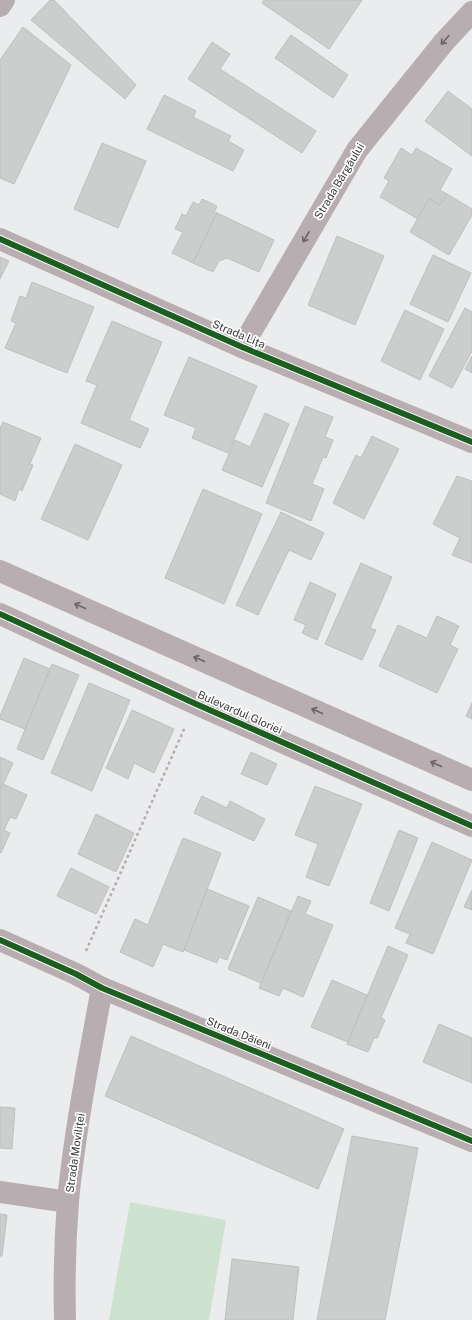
<svg xmlns="http://www.w3.org/2000/svg" width="472" height="1320" viewBox="0 0 472 1320" font-family="'Public Sans',sans-serif">
	<rect width="100%" height="100%" fill="#ebeced"/>
	<!-- green -->
	<path fill="#cde3d0" d="M 130,1202 L 226,1220 L 209,1320 L 109,1320 Z"/>
	<!-- building -->
	<g fill="#cccdcd" stroke="#bebfc0">
		<path d="M 50,0 L 54,0 L 136,85 L 125,99 L 31,20 Z"/>
		<path d="M 264,0 L 362,0 L 329,49 L 262,3 Z"/>
		<path d="M 23,27 L 71,65 L 14,184 L 0,178 L 0,60 Z"/>
		<path d="M 291,35 L 348,75 L 333,98 L 275,58 Z"/>
		<path d="M 212,42 L 230,54 L 220,69 L 316,131 L 302,153 L 188,79 Z"/>
		<path d="M 448,91 L 472,109 L 472,156 L 425,121 Z"/>
		<path d="M 164,95 L 196,111 L 193,117 L 231,136 L 228,141 L 244,150 L 233,171 L 147,129 Z"/>
		<path d="M 102,143 L 146,161 L 118,228 L 74,209 Z"/>
		<path d="M 401,148 L 412,155 L 416,148 L 452,169 L 440,190 L 447,194 L 440,205 L 429,199 L 418,219 L 380,197 L 389,181 L 384,178 Z"/>
		<path d="M 447,194 L 472,209 L 472,215 L 449,255 L 410,232 L 429,199 L 440,205 Z"/>
		<path d="M 202,199 L 217,206 L 214,212 L 217,213 L 193,263 L 172,253 L 183,232 L 175,229 L 182,214 L 186,216 L 193,202 L 199,205 Z"/>
		<path d="M 217,213 L 274,240 L 259,272 L 227,258 L 219,261 L 213,272 L 193,263 Z"/>
		<path d="M 337,236 L 384,256 L 355,325 L 308,305 Z"/>
		<path d="M 433,255 L 471,273 L 448,322 L 410,304 Z"/>
		<path d="M 0,257 L 9,261 L 0,279 Z"/>
		<path d="M 32,282 L 94,307 L 67,373 L 5,348 L 16,323 L 11,321 L 20,296 L 26,298 Z"/>
		<path d="M 465,308 L 472,312 L 472,351 L 452,388 L 429,376 Z"/>
		<path d="M 405,310 L 444,329 L 420,380 L 381,361 Z"/>
		<path d="M 112,321 L 162,342 L 129,420 L 149,429 L 140,448 L 81,423 L 97,385 L 86,381 Z"/>
		<path d="M 472,356 L 472,373 L 465,369 Z"/>
		<path d="M 189,357 L 257,386 L 228,453 L 192,438 L 196,428 L 164,415 Z"/>
		<path d="M 305,406 L 333,417 L 325,437 L 333,440 L 326,458 L 323,457 L 312,484 L 324,489 L 311,521 L 266,503 Z"/>
		<path d="M 265,413 L 289,424 L 262,487 L 222,470 L 235,440 L 250,447 Z"/>
		<path d="M 3,422 L 41,438 L 30,464 L 33,465 L 22,491 L 19,489 L 15,501 L 0,494 L 0,427 L 1,427 Z"/>
		<path d="M 372,436 L 399,449 L 364,519 L 333,503 L 356,455 L 361,458 Z"/>
		<path d="M 75,444 L 122,465 L 88,540 L 41,519 Z"/>
		<path d="M 457,476 L 472,481 L 472,563 L 452,555 L 460,538 L 433,524 Z"/>
		<path d="M 203,489 L 262,514 L 224,604 L 165,578 Z"/>
		<path d="M 281,512 L 324,533 L 311,560 L 289,550 L 258,615 L 236,605 Z"/>
		<path d="M 361,563 L 392,577 L 370,628 L 376,630 L 362,660 L 325,644 Z"/>
		<path d="M 310,582 L 336,594 L 317,640 L 302,633 L 306,625 L 294,620 Z"/>
		<path d="M 437,616 L 459,626 L 450,645 L 458,649 L 437,693 L 379,666 L 398,625 L 427,638 Z"/>
		<path d="M 24,658 L 50,669 L 25,729 L 0,719 L 0,716 Z"/>
		<path d="M 52,664 L 79,675 L 43,760 L 17,749 Z"/>
		<path d="M 89,683 L 130,700 L 92,791 L 51,773 Z"/>
		<path d="M 472,703 L 472,719 L 466,716 Z"/>
		<path d="M 132,710 L 174,729 L 154,773 L 134,763 L 128,779 L 106,768 Z"/>
		<path d="M 251,752 L 277,764 L 267,785 L 241,774 Z"/>
		<path d="M 0,757 L 13,763 L 0,791 Z"/>
		<path d="M 3,784 L 27,795 L 16,819 L 10,817 L 4,830 L 10,833 L 1,853 L 0,852 L 0,791 Z"/>
		<path d="M 315,786 L 362,804 L 329,886 L 306,877 L 318,844 L 295,835 Z"/>
		<path d="M 202,796 L 227,808 L 230,801 L 265,819 L 254,841 L 194,813 Z"/>
		<path d="M 96,814 L 134,833 L 116,872 L 78,854 Z"/>
		<path d="M 399,830 L 418,838 L 389,911 L 370,903 Z"/>
		<path d="M 183,838 L 221,853 L 183,952 L 163,944 L 153,967 L 120,952 L 135,919 L 148,925 Z"/>
		<path d="M 432,842 L 472,860 L 433,954 L 406,943 L 410,934 L 395,928 Z"/>
		<path d="M 71,868 L 109,887 L 96,914 L 57,896 Z"/>
		<path d="M 207,889 L 249,906 L 227,960 L 219,957 L 217,963 L 184,950 Z"/>
		<path d="M 472,890 L 472,910 L 464,907 Z"/>
		<path d="M 298,896 L 311,901 L 305,914 L 333,925 L 303,997 L 283,988 L 279,996 L 259,988 Z"/>
		<path d="M 258,897 L 291,911 L 261,983 L 228,969 Z"/>
		<path d="M 388,946 L 408,955 L 381,1018 L 385,1020 L 377,1038 L 374,1038 L 368,1052 L 347,1044 Z"/>
		<path d="M 332,980 L 367,995 L 348,1042 L 311,1027 Z"/>
		<path d="M 439,1024 L 472,1038 L 472,1083 L 423,1062 Z"/>
		<path d="M 131,1036 L 344,1129 L 318,1189 L 105,1096 Z"/>
		<path d="M 0,1107 L 15,1108 L 12,1149 L 0,1148 Z"/>
		<path d="M 352,1136 L 418,1148 L 385,1320 L 317,1320 Z"/>
		<path d="M 0,1214 L 7,1215 L 2,1256 L 0,1256 Z"/>
		<path d="M 232,1259 L 299,1267 L 293,1320 L 225,1320 Z"/>
	</g>
	<g fill="none" stroke-linecap="round" stroke-linejoin="round">
		<!-- path -->
		<path stroke="#b2adaf" stroke-width="2.5" stroke-dasharray="3 3" stroke-linecap="butt" d="M 86,951 L 185,727"/>
		<!-- minor -->
		<g stroke="#b8adb1" stroke-width="22">
			<path d="M 0,6 L 4,0"/>
			<path d="M 0,239 L 242,347 L 472,442"/>
			<path d="M 242,347 L 357,150 L 444,42 L 472,12"/>
			<path d="M 0,571 L 472,780"/>
			<path d="M 0,614 L 196,704 L 472,826"/>
			<path d="M 0,940 L 76,974 L 102,988 L 472,1141"/>
			<path d="M 0,1192 L 68,1202"/>
			<path d="M 65,1320 C 64,1281 65,1240 68,1201 C 75,1129 89,1059 102,988"/>
		</g>
		<defs>
			<g id="cycleway">
				<path d="M 0,239 L 242,347 L 472,442"/>
				<path d="M 0,614 L 196,704 L 472,826"/>
				<path d="M 0,940 L 76,974 L 102,988 L 472,1141"/>
			</g>
		</defs>
		<!-- cycleway casing -->
		<use href="#cycleway" stroke="#fff" stroke-width="8"/>
		<!-- cycleway -->
		<use href="#cycleway" stroke="#1b5e20" stroke-width="6"/>
	</g>
	<!-- one-way arrows -->
	<defs><path id="oneway-shaft" d="M-6 0H5M1.5-3L5.5 0L1.5 3" fill="none" stroke-width="1.6" stroke-linecap="round" stroke-linejoin="round"/></defs>
	<g stroke="#696668">
		<use href="#oneway-shaft" transform="translate(445 40) rotate(132)"/>
		<use href="#oneway-shaft" transform="translate(306 237) rotate(120)"/>
		<use href="#oneway-shaft" transform="translate(80 606) rotate(-156)"/>
		<use href="#oneway-shaft" transform="translate(199 659) rotate(-156)"/>
		<use href="#oneway-shaft" transform="translate(317 711) rotate(-156)"/>
		<use href="#oneway-shaft" transform="translate(436 764) rotate(-156)"/>
	</g>
	<g text-anchor="middle" stroke-width="3.5" stroke-linejoin="round" paint-order="stroke">
		<!-- street labels -->
		<g font-size="11" fill="#353637" stroke="#fff">
			<text transform="translate(339 181) rotate(-59)" y="4">Strada Bârgăului</text>
			<text transform="translate(239 334) rotate(23)" y="4">Strada Lița</text>
			<text transform="translate(240 712) rotate(24)" y="4">Bulevardul Gloriei</text>
			<text transform="translate(239 1033) rotate(22)" y="4">Strada Dăieni</text>
			<text transform="translate(75 1153) rotate(-82)" y="4">Strada Moviliței</text>
		</g>
	</g>
</svg>
